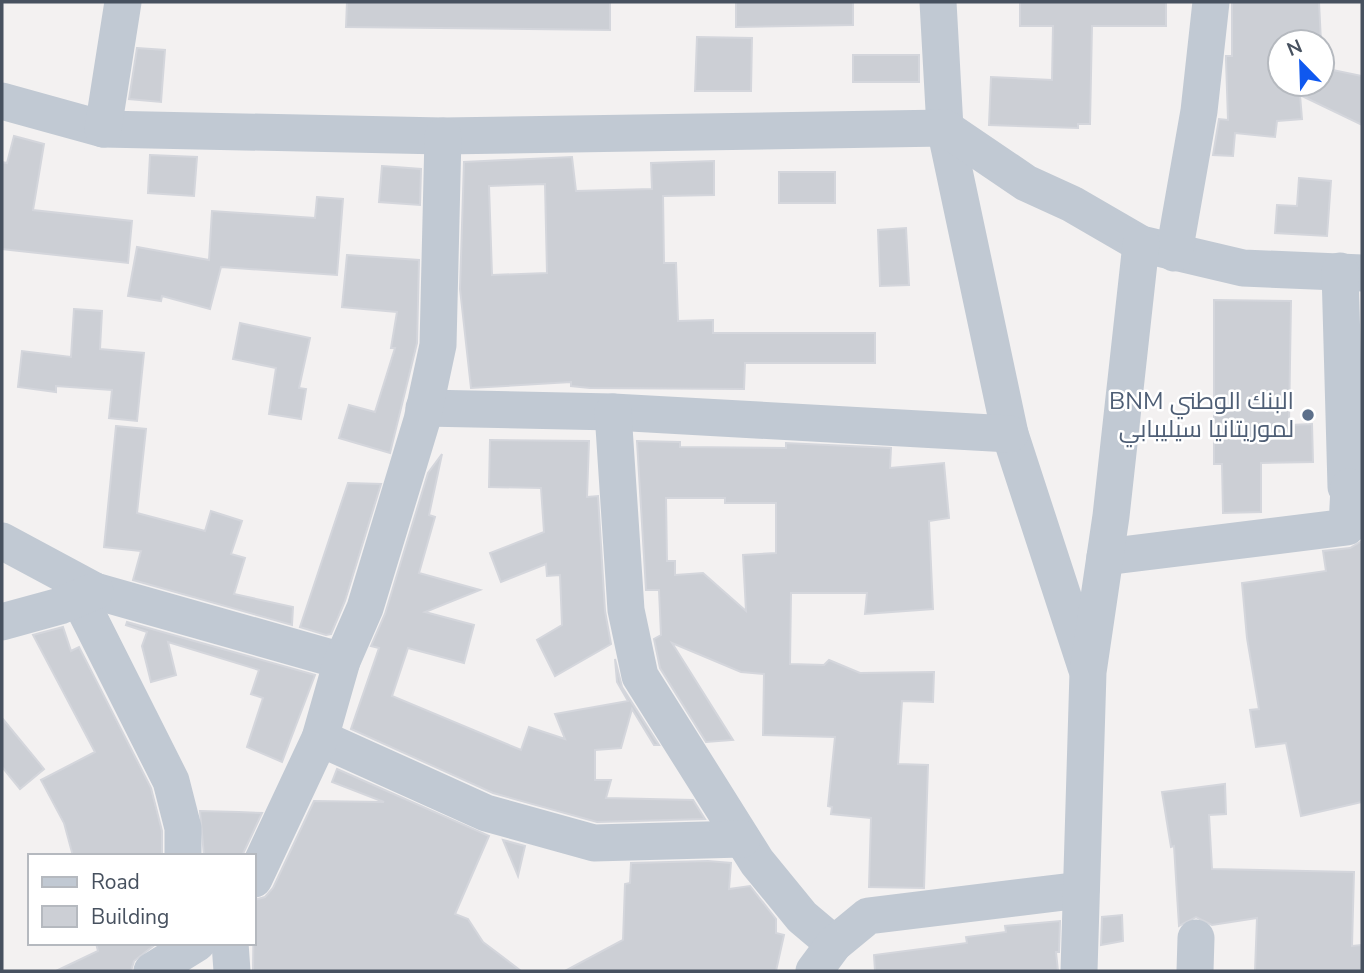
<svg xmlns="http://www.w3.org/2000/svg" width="1364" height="973" viewBox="0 0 1364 973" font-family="'Nunito Sans',Cairo,sans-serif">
	<rect width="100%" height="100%" fill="#f3f1f1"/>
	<!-- building -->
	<g fill="#cccfd5" stroke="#d4d6dc" stroke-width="2" fill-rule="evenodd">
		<path d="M 347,2 L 610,2 L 610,30 L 346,27 Z"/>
		<path d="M 736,2 L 853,2 L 853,25 L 736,27 Z"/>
		<path d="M 1020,2 L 1166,2 L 1166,26 L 1092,26 L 1090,124 L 1078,124 L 1078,128 L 989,125 L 991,77 L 1052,80 L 1053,26 L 1020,26 Z"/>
		<path d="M 1232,2 L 1319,2 L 1321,42 L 1280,42 L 1280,84 L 1322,84 L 1322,52 L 1323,68 L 1362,76 L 1362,125 L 1300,95 L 1302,119 L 1277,121 L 1275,137 L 1235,133 L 1233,156 L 1213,155 L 1219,119 L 1228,120 L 1226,60 L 1226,56 L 1232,56 Z"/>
		<path d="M 697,37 L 752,38 L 751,91 L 695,91 Z"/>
		<path d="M 137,48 L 165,50 L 161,102 L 129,99 Z"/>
		<rect x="853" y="55" width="66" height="27"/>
		<path d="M 14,136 L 44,144 L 33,210 L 132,221 L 128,263 L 2,249 L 2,162 L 7,163 Z"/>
		<path d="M 150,155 L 197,157 L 194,196 L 148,193 Z"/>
		<path d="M 572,157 L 576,191 L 652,189 L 651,163 L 714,161 L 714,195 L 663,196 L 664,263 L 676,263 L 678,321 L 713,320 L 713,333 L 875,333 L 875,363 L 745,363 L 744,389 L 590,388 L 571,386 L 571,382 L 471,388 L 460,289 L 464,162 ZM 545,184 L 547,273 L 492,275 L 489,186 Z"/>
		<path d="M 382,166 L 421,169 L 420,205 L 379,202 Z"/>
		<rect x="779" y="172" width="56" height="31"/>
		<path d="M 1299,178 L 1331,181 L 1327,236 L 1275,233 L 1277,205 L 1297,206 Z"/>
		<path d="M 317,197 L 343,199 L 337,275 L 221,267 L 210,309 L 162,296 L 161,301 L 128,296 L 137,247 L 209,260 L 212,211 L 315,218 Z"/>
		<path d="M 906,228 L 909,285 L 880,286 L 878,230 Z"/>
		<path d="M 347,255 L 419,260 L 417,343 L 390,453 L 339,438 L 349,405 L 375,412 L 395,348 L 391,348 L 397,312 L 342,307 Z"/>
		<path d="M 1214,300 L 1291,301 L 1289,425 L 1312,424 L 1313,462 L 1261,463 L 1261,512 L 1223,513 L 1222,464 L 1214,464 Z"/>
		<path d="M 74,309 L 102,311 L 100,349 L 144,353 L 137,421 L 109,418 L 112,390 L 56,386 L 56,392 L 18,387 L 22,351 L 71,357 Z"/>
		<path d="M 240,323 L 310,338 L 299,388 L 306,389 L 301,419 L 269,414 L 276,368 L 233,359 Z"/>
		<path d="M 116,426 L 146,429 L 137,513 L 205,531 L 211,511 L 242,521 L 231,554 L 245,558 L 234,594 L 293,607 L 292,625 L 133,580 L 141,551 L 104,547 Z"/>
		<path d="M 490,440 L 589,441 L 587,497 L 598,496 L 605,611 L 611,644 L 555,676 L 537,640 L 562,625 L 560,575 L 547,576 L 546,564 L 501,582 L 490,553 L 544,532 L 541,488 L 489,487 Z"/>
		<path d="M 637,441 L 680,442 L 680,447 L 786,448 L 786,443 L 891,448 L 890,468 L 944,463 L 949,518 L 929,521 L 933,609 L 865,614 L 867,593 L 791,593 L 790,664 L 824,665 L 829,660 L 860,673 L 934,672 L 933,702 L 902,701 L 898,764 L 928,765 L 924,888 L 869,887 L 871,818 L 831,814 L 832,807 L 828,806 L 835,737 L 763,735 L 764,674 L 741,672 L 672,643 L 733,740 L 706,742 L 660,668 L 654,639 L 661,635 L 659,590 L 646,590 ZM 666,498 L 725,498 L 725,503 L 776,503 L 776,553 L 743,555 L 746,611 L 703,573 L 675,575 L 675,561 L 667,561 Z"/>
		<path d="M 442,454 L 429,515 L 435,517 L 419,573 L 480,590 L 425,612 L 474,625 L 464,663 L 408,648 L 392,696 L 521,750 L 529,727 L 565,739 L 555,714 L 628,701 L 617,682 L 615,659 L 622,687 L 659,745 L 654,745 L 632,709 L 621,748 L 595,750 L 595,780 L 611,780 L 606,798 L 693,800 L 705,819 L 597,822 L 493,793 L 351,729 L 379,648 L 371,646 L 385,614 L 428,473 Z"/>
		<path d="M 348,483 L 381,484 L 345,601 L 331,634 L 326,635 L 300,627 Z"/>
		<path d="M 1362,541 L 1362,802 L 1301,816 L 1286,743 L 1256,747 L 1250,710 L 1259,709 L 1247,638 L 1242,583 L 1326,571 L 1323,551 L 1350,548 Z"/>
		<path d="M 127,622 L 315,675 L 282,762 L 247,747 L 263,698 L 251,694 L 259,670 L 168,642 L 176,675 L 151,682 L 142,646 L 147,632 L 126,625 Z"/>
		<path d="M 63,627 L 71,651 L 79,647 L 151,788 L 162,831 L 162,856 L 73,856 L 64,823 L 41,780 L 95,752 L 33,635 Z"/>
		<path d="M 2,718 L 44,769 L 20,789 L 2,767 Z"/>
		<path d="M 337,769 L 489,836 L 455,914 L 468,919 L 483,942 L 521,971 L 253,971 L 254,900 L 265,897 L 273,888 L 314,801 L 384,802 L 332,782 Z"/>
		<path d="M 1225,784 L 1226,814 L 1209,815 L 1212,869 L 1354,872 L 1352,946 L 1361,945 L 1362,971 L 1255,971 L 1257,918 L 1212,925 L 1196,917 L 1179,926 L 1174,846 L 1171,847 L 1162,792 Z"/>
		<path d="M 200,811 L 239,812 L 262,813 L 242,856 L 204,856 Z"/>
		<path d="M 503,840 L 525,846 L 518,876 Z"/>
		<path d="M 708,861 L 731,863 L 729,889 L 750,886 L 776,919 L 776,933 L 784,935 L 776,971 L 565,971 L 623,940 L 625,884 L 630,883 L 631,863 Z"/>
		<path d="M 1122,915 L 1123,941 L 1101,945 L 1102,917 Z"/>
		<path d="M 1060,921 L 1059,952 L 1056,952 L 1058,971 L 875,971 L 874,955 L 967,943 L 966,937 L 1006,932 L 1005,926 Z"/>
		<path d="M 96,943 L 157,943 L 134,961 L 131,971 L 56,971 L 98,951 Z"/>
	</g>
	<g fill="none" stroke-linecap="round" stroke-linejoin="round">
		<!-- minor -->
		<g stroke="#c1c9d3" stroke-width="37">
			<path d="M 938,2 L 945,128 L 1010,434 L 1086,667"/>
			<path d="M 2,101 L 103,129 L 443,136 L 945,128 L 1026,183 L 1072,204 L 1141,244 L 1243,268 L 1362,273"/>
			<path d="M 103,129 L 123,2"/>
			<path d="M 1174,253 L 1199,111 L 1211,2"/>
			<path d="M 1340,271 L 1346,487 L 1362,486"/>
			<path d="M 424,408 L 613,412 L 1010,434"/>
			<path d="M 613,412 L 626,610 L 640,676 L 757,862 L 802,917 L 834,944"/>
			<path d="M 2,541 L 95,591 L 342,661"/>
			<path d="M 1105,557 L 1347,527 L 1349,487"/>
			<path d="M 79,598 L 171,781 L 183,828 L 183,856"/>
			<path d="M 2,622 L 60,606 L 95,591"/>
			<path d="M 320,738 L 486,813 L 594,843 L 742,839"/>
			<path d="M 254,879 L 320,738 L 342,661 L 365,608 L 422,420 L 438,345 L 443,136"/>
			<path d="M 230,943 L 232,971"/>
			<path d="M 152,971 L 197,943"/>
			<path d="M 814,971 L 834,944 L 868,916 L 1081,890"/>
			<path d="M 1079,971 L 1088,672 L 1111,516 L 1141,244"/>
			<path d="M 1195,971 L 1196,938"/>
		</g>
	</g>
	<!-- markers -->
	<circle fill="#5c6f8a" stroke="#fff" stroke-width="2.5" cx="1308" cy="415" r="7"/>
	<g text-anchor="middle" stroke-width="5" stroke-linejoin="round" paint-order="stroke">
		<!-- service labels -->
		<g font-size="24" fill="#4e5e75" stroke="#fff" text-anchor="end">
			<text x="1294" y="409">BNM البنك الوطني<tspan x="1294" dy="28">لموريتانيا سيليبابي</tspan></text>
		</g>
	</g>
	<!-- border -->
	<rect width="1364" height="973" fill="none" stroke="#47515f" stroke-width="7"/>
	<!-- legend -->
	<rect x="28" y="854" width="228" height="91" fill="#ffffff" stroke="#b5b9bf" stroke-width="2"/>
	<rect x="42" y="877" width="35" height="10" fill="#c1c9d3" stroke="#b5b9bf" stroke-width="2"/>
	<text x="91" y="889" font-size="21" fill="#47515f">Road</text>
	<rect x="42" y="906" width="35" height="21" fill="#cccfd5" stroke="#b5b9bf" stroke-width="2"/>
	<text x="91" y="924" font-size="21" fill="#47515f">Building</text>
	<!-- north arrow -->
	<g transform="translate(1301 63) rotate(337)"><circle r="33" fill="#ffffff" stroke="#b5b9bf" stroke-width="2"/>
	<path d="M0-5L12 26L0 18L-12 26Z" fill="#0f58ef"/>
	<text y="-10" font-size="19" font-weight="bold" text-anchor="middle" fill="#47515f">N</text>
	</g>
</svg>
